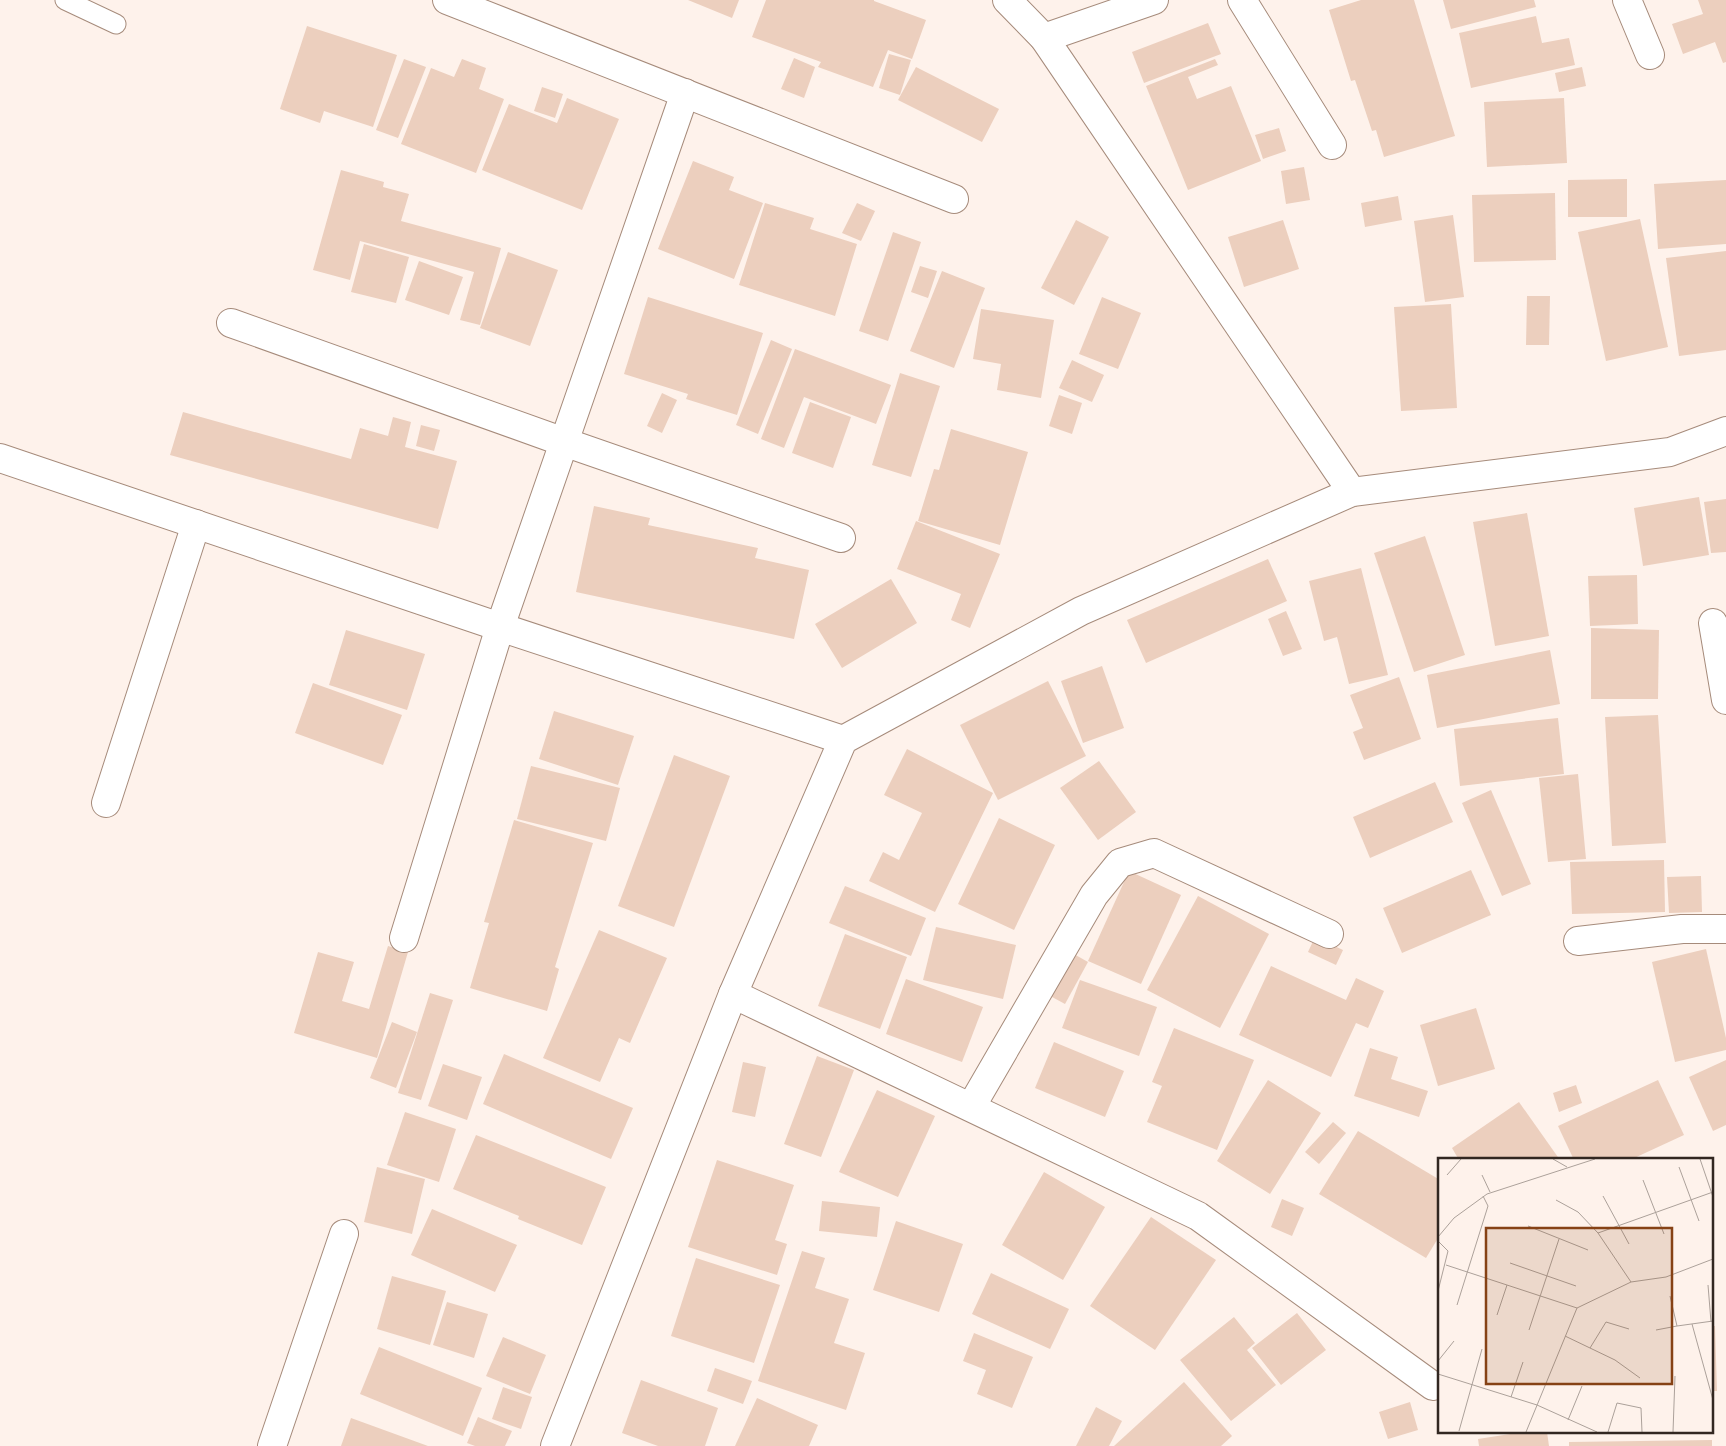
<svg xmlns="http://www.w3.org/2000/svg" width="1726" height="1446" viewBox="0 0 1726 1446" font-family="'IBM Plex Serif',serif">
	<rect width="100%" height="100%" fill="#fef2eb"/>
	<!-- building -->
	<g fill="#eccfbe">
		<path d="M 688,0 L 739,0 L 732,18 Z"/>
		<path d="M 766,0 L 874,0 L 874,1 L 926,20 L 912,59 L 888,50 L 873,87 L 818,67 L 821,62 L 752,37 Z"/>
		<path d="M 1361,0 L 1414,0 L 1455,136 L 1384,157 L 1376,130 L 1372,131 L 1355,80 L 1351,81 L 1329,10 Z"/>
		<path d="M 1443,0 L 1534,0 L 1536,7 L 1451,29 Z"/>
		<path d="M 1698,0 L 1726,0 L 1726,62 L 1723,63 L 1715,42 L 1683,54 L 1672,24 L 1703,14 Z"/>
		<path d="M 1536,16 L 1542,43 L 1569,38 L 1575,65 L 1471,88 L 1459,33 Z"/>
		<path d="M 1208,23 L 1221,54 L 1144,83 L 1132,52 Z"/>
		<path d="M 307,26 L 397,55 L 373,127 L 324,111 L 320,123 L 280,109 Z"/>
		<path d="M 889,54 L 911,60 L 900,95 L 879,88 Z"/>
		<path d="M 794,58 L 815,67 L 804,98 L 781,89 Z"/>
		<path d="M 404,59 L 426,67 L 398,138 L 376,130 Z"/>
		<path d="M 462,59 L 486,68 L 479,89 L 504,99 L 476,173 L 401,144 L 431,68 L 454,77 Z"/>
		<path d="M 1215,59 L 1218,65 L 1188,77 L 1197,99 L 1231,86 L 1261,161 L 1188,190 L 1146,86 Z"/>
		<path d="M 916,67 L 999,109 L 982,142 L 898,100 Z"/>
		<path d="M 1582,67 L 1586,86 L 1559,92 L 1555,73 Z"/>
		<path d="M 542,87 L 563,94 L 555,118 L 534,111 Z"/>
		<path d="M 567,98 L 619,119 L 582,210 L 482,170 L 509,104 L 557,123 Z"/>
		<path d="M 1564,98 L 1567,163 L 1487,167 L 1484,102 Z"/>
		<path d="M 1279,128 L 1286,151 L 1263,159 L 1255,135 Z"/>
		<path d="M 693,161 L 734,177 L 729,190 L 763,203 L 734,279 L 658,249 Z"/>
		<path d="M 1304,167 L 1310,200 L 1286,204 L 1281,171 Z"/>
		<path d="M 341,170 L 384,182 L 383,187 L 409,194 L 401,221 L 501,248 L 480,325 L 460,320 L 474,272 L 360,241 L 350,280 L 313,270 Z"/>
		<path d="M 1627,179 L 1627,217 L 1568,217 L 1568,180 Z"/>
		<path d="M 1726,180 L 1726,244 L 1658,249 L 1654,184 Z"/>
		<path d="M 1555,193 L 1556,260 L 1474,262 L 1472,195 Z"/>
		<path d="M 1398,196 L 1402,220 L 1365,227 L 1361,203 Z"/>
		<path d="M 765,203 L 814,218 L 810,229 L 857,244 L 835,316 L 739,285 Z"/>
		<path d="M 857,203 L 875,211 L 861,241 L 842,233 Z"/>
		<path d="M 1453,215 L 1464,297 L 1425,302 L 1414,221 Z"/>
		<path d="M 1640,219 L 1668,347 L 1606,361 L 1578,232 Z"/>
		<path d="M 1076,220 L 1109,237 L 1074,305 L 1041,288 Z"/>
		<path d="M 1283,220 L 1299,269 L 1244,287 L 1228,237 Z"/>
		<path d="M 893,232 L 921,242 L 888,341 L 859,331 Z"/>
		<path d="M 364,244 L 409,257 L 396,303 L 351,292 Z"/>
		<path d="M 1726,251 L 1726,350 L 1679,356 L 1666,258 Z"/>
		<path d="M 508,252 L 558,270 L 530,346 L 480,328 Z"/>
		<path d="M 419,261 L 463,277 L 449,315 L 405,300 Z"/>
		<path d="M 920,266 L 937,271 L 928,298 L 911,292 Z"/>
		<path d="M 942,271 L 985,288 L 954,368 L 910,351 Z"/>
		<path d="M 1527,296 L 1550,296 L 1549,345 L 1526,345 Z"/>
		<path d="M 648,297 L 763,333 L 737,415 L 686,399 L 688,394 L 624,374 Z"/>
		<path d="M 1102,297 L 1141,313 L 1118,369 L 1079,354 Z"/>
		<path d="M 1451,304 L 1457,408 L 1401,411 L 1394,307 Z"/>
		<path d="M 981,309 L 1054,320 L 1041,398 L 997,390 L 1001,364 L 973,359 Z"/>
		<path d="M 771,340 L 792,349 L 758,434 L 736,425 Z"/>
		<path d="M 795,349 L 891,385 L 876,424 L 804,397 L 784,448 L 761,439 Z"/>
		<path d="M 1072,360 L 1104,375 L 1092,402 L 1059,388 Z"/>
		<path d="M 900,373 L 940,386 L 911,477 L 872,465 Z"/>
		<path d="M 662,393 L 677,400 L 662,433 L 647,426 Z"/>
		<path d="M 1059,395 L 1082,403 L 1072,434 L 1049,426 Z"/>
		<path d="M 810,402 L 851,417 L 833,468 L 792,453 Z"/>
		<path d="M 183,412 L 351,459 L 360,428 L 388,436 L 393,417 L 411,422 L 405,447 L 457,461 L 438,529 L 170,455 Z"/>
		<path d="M 421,425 L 440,430 L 434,451 L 416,446 Z"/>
		<path d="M 951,429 L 1028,452 L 1000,545 L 918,521 L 934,469 L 939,470 Z"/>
		<path d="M 1699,497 L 1709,555 L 1643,566 L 1634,508 Z"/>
		<path d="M 1726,499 L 1726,552 L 1711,553 L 1704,502 Z"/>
		<path d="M 594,506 L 650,518 L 648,525 L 758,548 L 755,558 L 809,570 L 794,639 L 576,592 Z"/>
		<path d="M 1527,513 L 1549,636 L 1495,646 L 1473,522 Z"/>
		<path d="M 916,521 L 1000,554 L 970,628 L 951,620 L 961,594 L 897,569 Z"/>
		<path d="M 1425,536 L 1465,655 L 1414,672 L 1374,553 Z"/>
		<path d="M 1268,559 L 1287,601 L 1146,663 L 1127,620 Z"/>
		<path d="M 1361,568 L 1388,675 L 1349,684 L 1337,637 L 1324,641 L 1309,581 Z"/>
		<path d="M 1637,575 L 1638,624 L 1590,626 L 1588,576 Z"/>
		<path d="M 891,579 L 917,623 L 842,668 L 815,624 Z"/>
		<path d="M 1286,611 L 1302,649 L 1283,656 L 1268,619 Z"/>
		<path d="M 1591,628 L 1659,630 L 1658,699 L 1591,699 Z"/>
		<path d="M 346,630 L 425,654 L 407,710 L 329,685 Z"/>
		<path d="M 1550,650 L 1560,704 L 1437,728 L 1427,675 Z"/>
		<path d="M 1102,666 L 1124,728 L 1083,743 L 1061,681 Z"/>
		<path d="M 1399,677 L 1421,739 L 1364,760 L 1353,732 L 1363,728 L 1350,695 Z"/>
		<path d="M 1048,681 L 1086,756 L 998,800 L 960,725 Z"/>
		<path d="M 313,683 L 402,715 L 383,765 L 295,733 Z"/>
		<path d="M 554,711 L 634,736 L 618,785 L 539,759 Z"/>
		<path d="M 1658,715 L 1666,843 L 1612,846 L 1605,717 Z"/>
		<path d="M 1558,718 L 1564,774 L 1460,786 L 1454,729 Z"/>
		<path d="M 907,749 L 993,793 L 935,912 L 869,881 L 883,852 L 899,860 L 922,813 L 884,795 Z"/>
		<path d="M 674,755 L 730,776 L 674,927 L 618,906 Z"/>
		<path d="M 1099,761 L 1136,812 L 1098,840 L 1060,788 Z"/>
		<path d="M 531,766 L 620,788 L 606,841 L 517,819 Z"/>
		<path d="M 1578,774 L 1586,859 L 1548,862 L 1539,778 Z"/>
		<path d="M 1435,782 L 1453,822 L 1370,858 L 1353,817 Z"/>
		<path d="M 1491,790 L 1531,884 L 1502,896 L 1462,803 Z"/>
		<path d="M 999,818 L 1055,845 L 1014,930 L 958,904 Z"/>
		<path d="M 514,820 L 593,843 L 555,967 L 559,969 L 547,1011 L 470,988 L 489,923 L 484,922 Z"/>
		<path d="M 1664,860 L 1665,912 L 1572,914 L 1570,862 Z"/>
		<path d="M 1471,870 L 1491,915 L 1402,953 L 1383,908 Z"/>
		<path d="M 1129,871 L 1181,895 L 1141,984 L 1088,961 Z"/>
		<path d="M 1701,876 L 1702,912 L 1669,913 L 1667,877 Z"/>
		<path d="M 845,886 L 926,918 L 911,956 L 829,923 Z"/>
		<path d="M 1198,896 L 1269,934 L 1220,1028 L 1147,990 Z"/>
		<path d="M 936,927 L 1016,945 L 1003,999 L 923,980 Z"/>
		<path d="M 599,930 L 667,958 L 630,1043 L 619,1038 L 600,1082 L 543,1058 Z"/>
		<path d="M 845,934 L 907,957 L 880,1029 L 818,1006 Z"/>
		<path d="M 1315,937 L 1343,950 L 1336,965 L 1308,952 Z"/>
		<path d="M 388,946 L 408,952 L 377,1058 L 294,1033 L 318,952 L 354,962 L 342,1001 L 369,1009 Z"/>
		<path d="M 1065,949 L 1088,962 L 1065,1004 L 1041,991 Z"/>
		<path d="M 1706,949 L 1726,1038 L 1726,1050 L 1675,1062 L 1652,962 Z"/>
		<path d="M 1271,966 L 1346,1000 L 1356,978 L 1384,991 L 1368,1028 L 1356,1023 L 1331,1077 L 1239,1035 Z"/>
		<path d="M 906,979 L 983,1007 L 962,1062 L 886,1034 Z"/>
		<path d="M 1080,980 L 1157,1007 L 1139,1056 L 1062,1028 Z"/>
		<path d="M 430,993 L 453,1000 L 421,1100 L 398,1093 Z"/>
		<path d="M 1476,1008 L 1495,1069 L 1438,1086 L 1420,1025 Z"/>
		<path d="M 392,1022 L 417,1032 L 396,1088 L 370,1078 Z"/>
		<path d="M 1174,1028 L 1254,1060 L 1217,1150 L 1147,1122 L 1162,1086 L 1152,1082 Z"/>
		<path d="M 1054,1042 L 1124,1071 L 1105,1117 L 1035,1088 Z"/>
		<path d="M 1370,1048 L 1398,1057 L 1391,1079 L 1428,1091 L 1419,1117 L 1354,1096 Z"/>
		<path d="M 504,1054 L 633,1108 L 611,1159 L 483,1104 Z"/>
		<path d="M 817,1056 L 854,1070 L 821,1157 L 784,1144 Z"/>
		<path d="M 1726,1060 L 1726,1125 L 1713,1131 L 1689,1077 Z"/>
		<path d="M 743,1062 L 766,1067 L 755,1117 L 732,1112 Z"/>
		<path d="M 443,1064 L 482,1077 L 467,1120 L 428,1106 Z"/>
		<path d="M 1268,1080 L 1321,1113 L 1270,1194 L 1217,1161 Z"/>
		<path d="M 1658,1080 L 1684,1135 L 1630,1160 L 1574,1160 L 1558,1126 Z"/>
		<path d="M 1576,1085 L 1582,1103 L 1559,1112 L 1553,1093 Z"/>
		<path d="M 877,1090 L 935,1116 L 898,1197 L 839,1172 Z"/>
		<path d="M 1519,1102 L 1560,1160 L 1459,1160 L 1452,1148 Z"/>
		<path d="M 405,1112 L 456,1129 L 439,1182 L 387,1165 Z"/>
		<path d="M 1333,1122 L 1346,1133 L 1319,1164 L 1305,1152 Z"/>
		<path d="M 1358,1131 L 1440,1180 L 1440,1235 L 1426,1258 L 1319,1194 Z"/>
		<path d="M 476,1135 L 606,1187 L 582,1245 L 518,1219 L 519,1216 L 453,1189 Z"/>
		<path d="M 717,1160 L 794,1185 L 775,1240 L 787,1244 L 777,1275 L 688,1247 Z"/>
		<path d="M 377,1167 L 425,1179 L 412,1234 L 364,1222 Z"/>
		<path d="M 1044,1172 L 1105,1207 L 1063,1280 L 1002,1245 Z"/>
		<path d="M 1282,1199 L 1304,1208 L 1292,1236 L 1271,1227 Z"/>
		<path d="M 822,1201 L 880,1207 L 877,1237 L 819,1231 Z"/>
		<path d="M 432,1209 L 517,1245 L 495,1292 L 411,1255 Z"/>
		<path d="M 1151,1217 L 1216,1260 L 1155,1350 L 1090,1306 Z"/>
		<path d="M 896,1221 L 963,1244 L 939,1312 L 873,1290 Z"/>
		<path d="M 802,1251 L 825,1258 L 815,1288 L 849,1299 L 834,1343 L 865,1353 L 846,1410 L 758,1381 Z"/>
		<path d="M 696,1258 L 780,1285 L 754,1363 L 671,1336 Z"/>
		<path d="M 991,1273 L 1069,1309 L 1050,1349 L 972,1314 Z"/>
		<path d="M 392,1276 L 446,1291 L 430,1345 L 377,1329 Z"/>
		<path d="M 447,1302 L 488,1314 L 474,1358 L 433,1345 Z"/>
		<path d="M 1297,1313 L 1326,1350 L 1281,1385 L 1252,1348 Z"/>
		<path d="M 1234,1317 L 1255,1343 L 1247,1350 L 1276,1385 L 1231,1421 L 1180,1360 Z"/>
		<path d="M 1712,1326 L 1715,1326 L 1717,1391 L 1712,1391 Z"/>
		<path d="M 974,1333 L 1033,1357 L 1012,1408 L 977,1394 L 986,1370 L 963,1361 Z"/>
		<path d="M 503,1337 L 546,1355 L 530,1394 L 486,1376 Z"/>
		<path d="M 379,1347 L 482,1388 L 463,1436 L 360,1394 Z"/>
		<path d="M 715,1368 L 752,1381 L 743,1404 L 707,1391 Z"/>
		<path d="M 641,1380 L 718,1408 L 705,1446 L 658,1446 L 622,1433 Z"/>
		<path d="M 1184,1382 L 1232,1436 L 1221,1446 L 1114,1446 Z"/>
		<path d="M 503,1387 L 532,1397 L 521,1429 L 492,1419 Z"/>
		<path d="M 757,1398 L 818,1425 L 809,1446 L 735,1446 Z"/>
		<path d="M 1410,1402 L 1418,1430 L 1388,1439 L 1379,1412 Z"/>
		<path d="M 1096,1407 L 1122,1421 L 1109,1446 L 1076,1446 Z"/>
		<path d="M 478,1417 L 512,1431 L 505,1446 L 475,1446 L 467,1443 Z"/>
		<path d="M 351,1418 L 428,1446 L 341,1446 Z"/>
		<path d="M 1523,1432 L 1547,1432 L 1549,1446 L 1479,1446 L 1478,1439 Z"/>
		<path d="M 1712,1440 L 1712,1446 L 1569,1446 L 1569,1442 Z"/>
	</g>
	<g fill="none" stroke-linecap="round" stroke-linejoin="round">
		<defs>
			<path id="lane" d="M 65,0 L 116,24"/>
			<g id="street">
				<path d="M 447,0 L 954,199"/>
				<path d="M 1007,0 L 1044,38 L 1352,492"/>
				<path d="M 1242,0 L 1332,145"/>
				<path d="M 1627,0 L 1650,55"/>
				<path d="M 1044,38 L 1154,0"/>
				<path d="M 231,323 L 564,442 L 841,538"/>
				<path d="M 0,458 L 500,627 L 843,740"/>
				<path d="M 1713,623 L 1726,700"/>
				<path d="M 106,803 L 196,524"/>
				<path d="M 404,938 L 500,627 L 685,93"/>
				<path d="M 1578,941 L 1682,929 L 1726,929"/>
				<path d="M 733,994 L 1198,1216 L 1433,1386"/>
				<path d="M 971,1107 L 1094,895 L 1120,863 L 1154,853 L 1329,934"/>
				<path d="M 272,1446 L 344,1234"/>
				<path d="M 555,1446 L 733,994 L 843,740 L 1081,611 L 1352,492 L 1670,452 L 1726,431"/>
			</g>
		</defs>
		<!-- lane casing -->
		<use href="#lane" stroke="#a68b7b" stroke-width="21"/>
		<!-- street casing -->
		<use href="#street" stroke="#a68b7b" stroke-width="30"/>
		<!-- lane -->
		<use href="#lane" stroke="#fff" stroke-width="19"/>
		<!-- street -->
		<use href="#street" stroke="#fff" stroke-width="28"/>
	</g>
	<!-- overview -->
	<g transform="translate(1438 1158)">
		<rect width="275" height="275" fill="#fef2eb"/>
		<path fill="none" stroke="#aca19a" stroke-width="1" d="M 115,1 L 129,9M 262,1 L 275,39M 241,9 L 261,63M 9,17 L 23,1M 44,17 L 52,34M 205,22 L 226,76M 165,38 L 191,86M 118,42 L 140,54 L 160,75 L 193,124M 90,68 L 150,92M 160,75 L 275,34M 0,79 L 16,60 L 49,36 L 157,1M 0,83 L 10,93 L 0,133M 72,105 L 138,128M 8,107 L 139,150M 270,127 L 273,164M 232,138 L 239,168 L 275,163M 19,147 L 50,48 L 45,38M 59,157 L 69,127M 254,166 L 275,242M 91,172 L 121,81M 218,172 L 239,168M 127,178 L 177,202 L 202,220M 152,190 L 168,164 L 191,171M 0,203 L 16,183M 0,216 L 99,247 L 159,274M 73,239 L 85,204M 130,262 L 144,228M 21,273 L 44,191M 88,274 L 139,150 L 193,124 L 228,119 L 275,101M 170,274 L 179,245 L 203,250 L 204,274M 235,274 L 237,218"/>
		<path fill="#864215" fill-opacity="0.15" stroke="#864215" stroke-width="2.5" d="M 48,70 L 234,70 L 234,226 L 48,226 Z"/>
		<rect width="275" height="275" fill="none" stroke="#322721" stroke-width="2.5"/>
	</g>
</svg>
